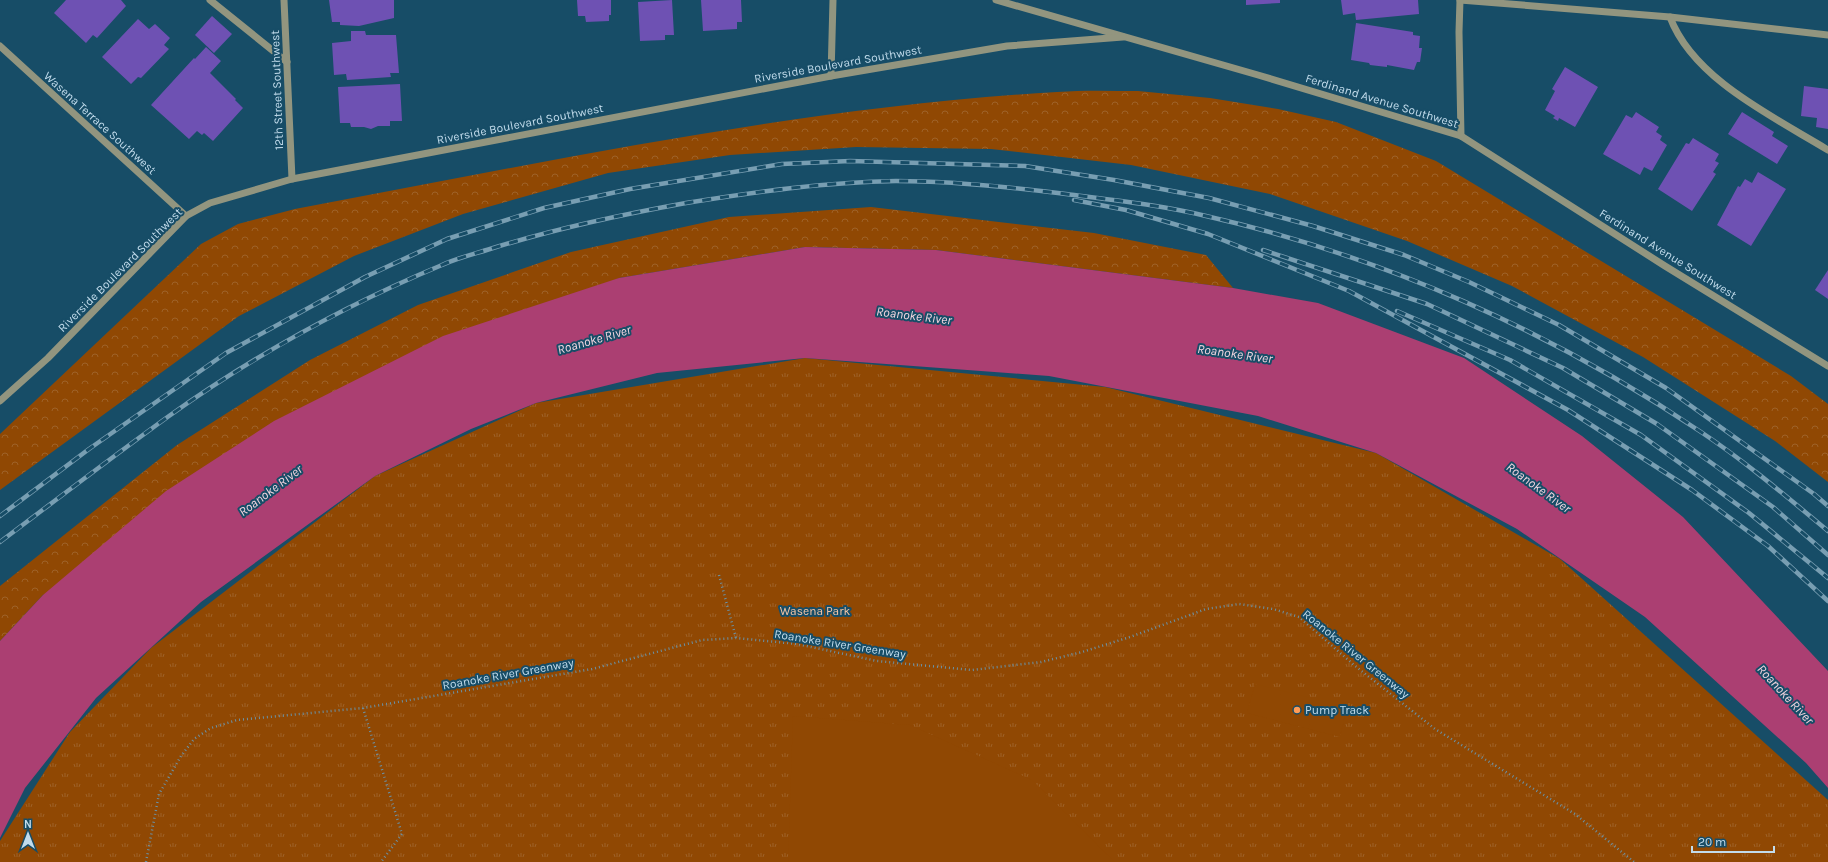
<svg xmlns="http://www.w3.org/2000/svg" width="1828" height="862" viewBox="0 0 1828 862" font-family="Karla,sans-serif">
	<defs>
		<pattern id="grass-tufts" width="24" height="20" patternUnits="userSpaceOnUse"><rect width="24" height="20" fill="#904803"/><path d="M3 7l-1-3M5 7V3M7 7l1-3M15 17l-1-3M17 17v-4M19 17l1-3" fill="none" stroke="#9e6228"/></pattern>
		<pattern id="forest-crowns" width="20" height="18" patternUnits="userSpaceOnUse"><rect width="20" height="18" fill="#904803"/><path d="M2 6a3 3 0 1 1 6 0M12 15a3 3 0 1 1 6 0" fill="none" stroke="#9e6228"/></pattern>
	</defs>
	<rect width="100%" height="100%" fill="#174d67"/>
	<!-- grass -->
	<path fill="url(#grass-tufts)" d="M 805,358 L 1105,387 L 1376,453 L 1560,559 L 1828,800 L 1828,862 L 0,862 L 0,841 L 70,732 L 151,648 L 375,476 L 536,403 Z"/>
	<!-- forest -->
	<g fill="url(#forest-crowns)">
		<path d="M 1138,91 L 1210,98 L 1278,109 L 1336,122 L 1436,161 L 1791,376 L 1828,404 L 1828,482 L 1775,441 L 1643,357 L 1512,286 L 1407,241 L 1270,194 L 1131,165 L 991,149 L 856,147 L 730,155 L 608,173 L 463,214 L 354,256 L 239,316 L 0,490 L 0,434 L 201,244 L 238,224 L 295,209 C 547,162 800,107 1057,92 C 1084,90 1111,91 1138,91 Z"/>
		<path d="M 871,207 L 1094,233 L 1206,255 L 1233,288 L 936,250 L 805,247 L 619,278 L 43,595 L 0,641 L 0,586 L 177,445 L 310,360 L 418,305 L 571,252 L 729,217 Z"/>
	</g>
	<!-- garden -->
	<g fill="#904803">
		<path d="M 1255,684 L 1347,707 L 1340,737 L 1247,713 Z"/>
		<path d="M 793,716 L 910,725 L 1032,780 L 1115,862 L 788,862 Z"/>
	</g>
	<!-- water -->
	<path fill="#ab3f72" d="M 805,247 L 936,250 L 1233,288 L 1318,303 L 1464,358 L 1582,436 L 1683,517 L 1828,671 L 1828,788 L 1806,763 L 1645,617 L 1517,529 L 1376,453 L 1258,416 L 1049,376 L 805,358 L 657,373 L 536,403 L 471,429 L 375,476 L 201,602 L 96,698 L 25,788 L 0,838 L 0,641 L 43,595 L 166,491 L 274,421 L 443,336 L 619,278 Z"/>
	<!-- building -->
	<g fill="#6e51b3">
		<path d="M 66,0 L 121,0 L 126,6 L 97,38 L 93,35 L 86,43 L 54,13 Z"/>
		<path d="M 329,0 L 394,0 L 394,18 L 359,26 L 340,25 L 340,22 L 332,22 Z"/>
		<path d="M 577,0 L 611,0 L 611,15 L 609,15 L 609,21 L 586,22 L 585,16 L 578,16 Z"/>
		<path d="M 672,0 L 674,35 L 665,35 L 665,40 L 640,41 L 638,2 Z"/>
		<path d="M 701,0 L 741,0 L 742,22 L 737,22 L 737,29 L 703,31 Z"/>
		<path d="M 1246,0 L 1280,0 L 1280,3 L 1246,5 Z"/>
		<path d="M 1341,0 L 1418,0 L 1419,14 L 1356,20 L 1355,13 L 1343,15 Z"/>
		<path d="M 212,16 L 232,34 L 214,53 L 195,35 Z"/>
		<path d="M 138,19 L 149,29 L 155,24 L 170,38 L 164,45 L 169,49 L 141,78 L 138,77 L 131,84 L 102,57 Z"/>
		<path d="M 1356,23 L 1413,32 L 1413,35 L 1420,36 L 1419,48 L 1422,48 L 1420,62 L 1417,62 L 1414,70 L 1387,65 L 1387,67 L 1370,65 L 1369,63 L 1351,60 Z"/>
		<path d="M 351,31 L 365,31 L 366,35 L 396,35 L 399,73 L 390,73 L 391,77 L 347,80 L 346,74 L 334,75 L 332,43 L 351,41 Z"/>
		<path d="M 206,47 L 221,61 L 210,73 L 236,99 L 235,100 L 243,108 L 213,141 L 204,133 L 202,135 L 197,131 L 189,139 L 151,105 L 194,58 L 195,59 Z"/>
		<path d="M 1565,67 L 1598,87 L 1575,127 L 1559,118 L 1558,121 L 1553,118 L 1555,116 L 1545,110 L 1555,91 L 1552,89 Z"/>
		<path d="M 400,84 L 402,121 L 390,121 L 390,126 L 378,126 L 371,129 L 364,127 L 351,127 L 350,123 L 340,123 L 338,87 Z"/>
		<path d="M 1804,86 L 1828,89 L 1828,129 L 1816,127 L 1817,118 L 1801,116 Z"/>
		<path d="M 1636,112 L 1659,127 L 1656,132 L 1662,136 L 1660,140 L 1667,145 L 1652,171 L 1644,167 L 1640,175 L 1603,154 L 1626,115 L 1632,118 Z"/>
		<path d="M 1742,112 L 1774,132 L 1772,136 L 1788,146 L 1777,164 L 1728,134 Z"/>
		<path d="M 1693,138 L 1719,154 L 1715,161 L 1719,163 L 1713,172 L 1716,174 L 1692,211 L 1658,189 L 1686,143 L 1689,144 Z"/>
		<path d="M 1758,172 L 1786,189 L 1751,246 L 1717,225 L 1738,186 L 1740,187 L 1745,179 L 1752,183 Z"/>
		<path d="M 1828,270 L 1828,299 L 1815,290 Z"/>
	</g>
	<g fill="none" stroke-linecap="round" stroke-linejoin="round">
		<!-- path -->
		<g stroke="#6a92a7" stroke-width="2.5" stroke-dasharray="1 3" stroke-linecap="butt">
			<path d="M 719,575 L 736,638"/>
			<path d="M 363,708 L 402,834 L 381,862"/>
			<path d="M 146,862 L 159,794 L 181,756 L 194,739 L 211,728 L 237,720 L 363,708 L 592,669 L 702,640 L 736,638 L 797,644 L 877,661 L 972,670 L 1041,662 L 1082,652 L 1130,637 L 1206,609 L 1239,604 L 1273,609 L 1299,617 L 1354,665 L 1435,729 L 1575,814 L 1634,862"/>
		</g>
		<!-- minor -->
		<g stroke="#92957f" stroke-width="7">
			<path d="M 210,0 L 287,62"/>
			<path d="M 284,0 L 292,179"/>
			<path d="M 996,0 L 1258,75 L 1461,136 L 1665,266 L 1828,366"/>
			<path d="M 1460,0 L 1670,17 L 1828,35"/>
			<path d="M 1460,0 L 1459,32 L 1461,136"/>
			<path d="M 1670,17 C 1693,79 1774,117 1828,150"/>
			<path d="M 0,46 L 186,216"/>
			<path d="M 831,76 L 833,0"/>
			<path d="M 0,401 L 48,358 L 186,216 L 210,203 L 292,179 L 831,76 L 1007,46 L 1123,37"/>
		</g>
		<defs>
			<g id="rail">
				<path d="M 1074,200 L 1126,210 L 1208,234 L 1349,291 L 1568,410 L 1692,490 L 1768,546 L 1828,601"/>
				<path d="M 1263,250 L 1427,304 L 1563,368 L 1657,424 L 1773,507 L 1828,555"/>
				<path d="M 1397,311 L 1510,360 L 1641,435 L 1749,513 L 1828,578"/>
				<path d="M 0,516 L 89,449 L 226,353 L 365,277 L 447,239 L 544,208 L 630,189 L 782,164 L 850,161 L 1025,166 L 1114,180 L 1209,198 L 1313,226 L 1404,255 L 1469,282 L 1559,325 L 1666,388 L 1814,494 L 1828,506"/>
				<path d="M 0,542 C 56,500 112,457 169,416 C 252,357 348,304 442,265 C 457,258 474,254 490,249 C 554,229 619,215 686,203 C 755,192 825,182 896,181 C 953,181 1010,187 1066,194 C 1113,200 1160,205 1206,216 C 1382,256 1551,331 1701,432 C 1746,462 1787,497 1828,531"/>
			</g>
		</defs>
		<!-- rail casing -->
		<use href="#rail" stroke="#789eb2" stroke-width="4.5"/>
		<!-- rail -->
		<use href="#rail" stroke="#174d67" stroke-width="3" stroke-dasharray="9" stroke-linecap="butt"/>
	</g>
	<!-- markers -->
	<circle fill="#fe9c57" stroke="#174d67" stroke-width="1.5" cx="1297" cy="710" r="4"/>
	<g text-anchor="middle" stroke-width="4" stroke-linejoin="round" paint-order="stroke">
		<!-- street labels -->
		<g font-size="12" fill="#c2dcec" stroke="#174d67">
			<text transform="translate(838 64) rotate(-10)" y="4">Riverside Boulevard Southwest</text>
			<text transform="translate(277 90) rotate(-92)" y="4">12th Street Southwest</text>
			<text transform="translate(1382 101) rotate(17)" y="4">Ferdinand Avenue Southwest</text>
			<text transform="translate(100 123) rotate(42)" y="4">Wasena Terrace Southwest</text>
			<text transform="translate(520 124) rotate(-11)" y="4">Riverside Boulevard Southwest</text>
			<text transform="translate(1668 254) rotate(32)" y="4">Ferdinand Avenue Southwest</text>
			<text transform="translate(120 270) rotate(-45)" y="4">Riverside Boulevard Southwest</text>
			<text transform="translate(840 644) rotate(9)" y="4">Roanoke River Greenway</text>
			<text transform="translate(1356 654) rotate(39)" y="4">Roanoke River Greenway</text>
			<text transform="translate(508 674) rotate(-10)" y="4">Roanoke River Greenway</text>
		</g>
		<!-- park labels -->
		<g font-size="12" fill="#f8c6a5" stroke="#174d67">
			<text x="815" y="615">Wasena Park</text>
		</g>
		<!-- poi labels -->
		<g font-size="12" fill="#c2dcec" stroke="#174d67" text-anchor="start">
			<text x="1305" y="714">Pump Track</text>
		</g>
		<!-- water labels -->
		<g font-size="13" font-style="italic" fill="#f3d6e0" stroke="#174d67">
			<text transform="translate(914 315) rotate(7)" y="5">Roanoke River</text>
			<text transform="translate(594 339) rotate(-16)" y="5">Roanoke River</text>
			<text transform="translate(1235 353) rotate(8)" y="5">Roanoke River</text>
			<text transform="translate(1539 487) rotate(36)" y="5">Roanoke River</text>
			<text transform="translate(270 490) rotate(-37)" y="5">Roanoke River</text>
			<text transform="translate(1786 694) rotate(47)" y="5">Roanoke River</text>
		</g>
	</g>
	<!-- north arrow -->
	<g transform="translate(28 834)" stroke="#174d67" stroke-width="3" paint-order="stroke">
	<path d="M0-3L7 15L0 10L-7 15Z" fill="#c2dcec"/>
	<text y="-6" font-size="11" font-weight="bold" text-anchor="middle" fill="#c2dcec">N</text>
	</g>
	<!-- scale -->
	<path d="M1692 846v6h82v-6" fill="none" stroke="#c2dcec" stroke-width="2"/>
	<text x="1698" y="846" font-size="12" fill="#c2dcec" stroke="#174d67" stroke-width="3" paint-order="stroke">20 m</text>
</svg>
